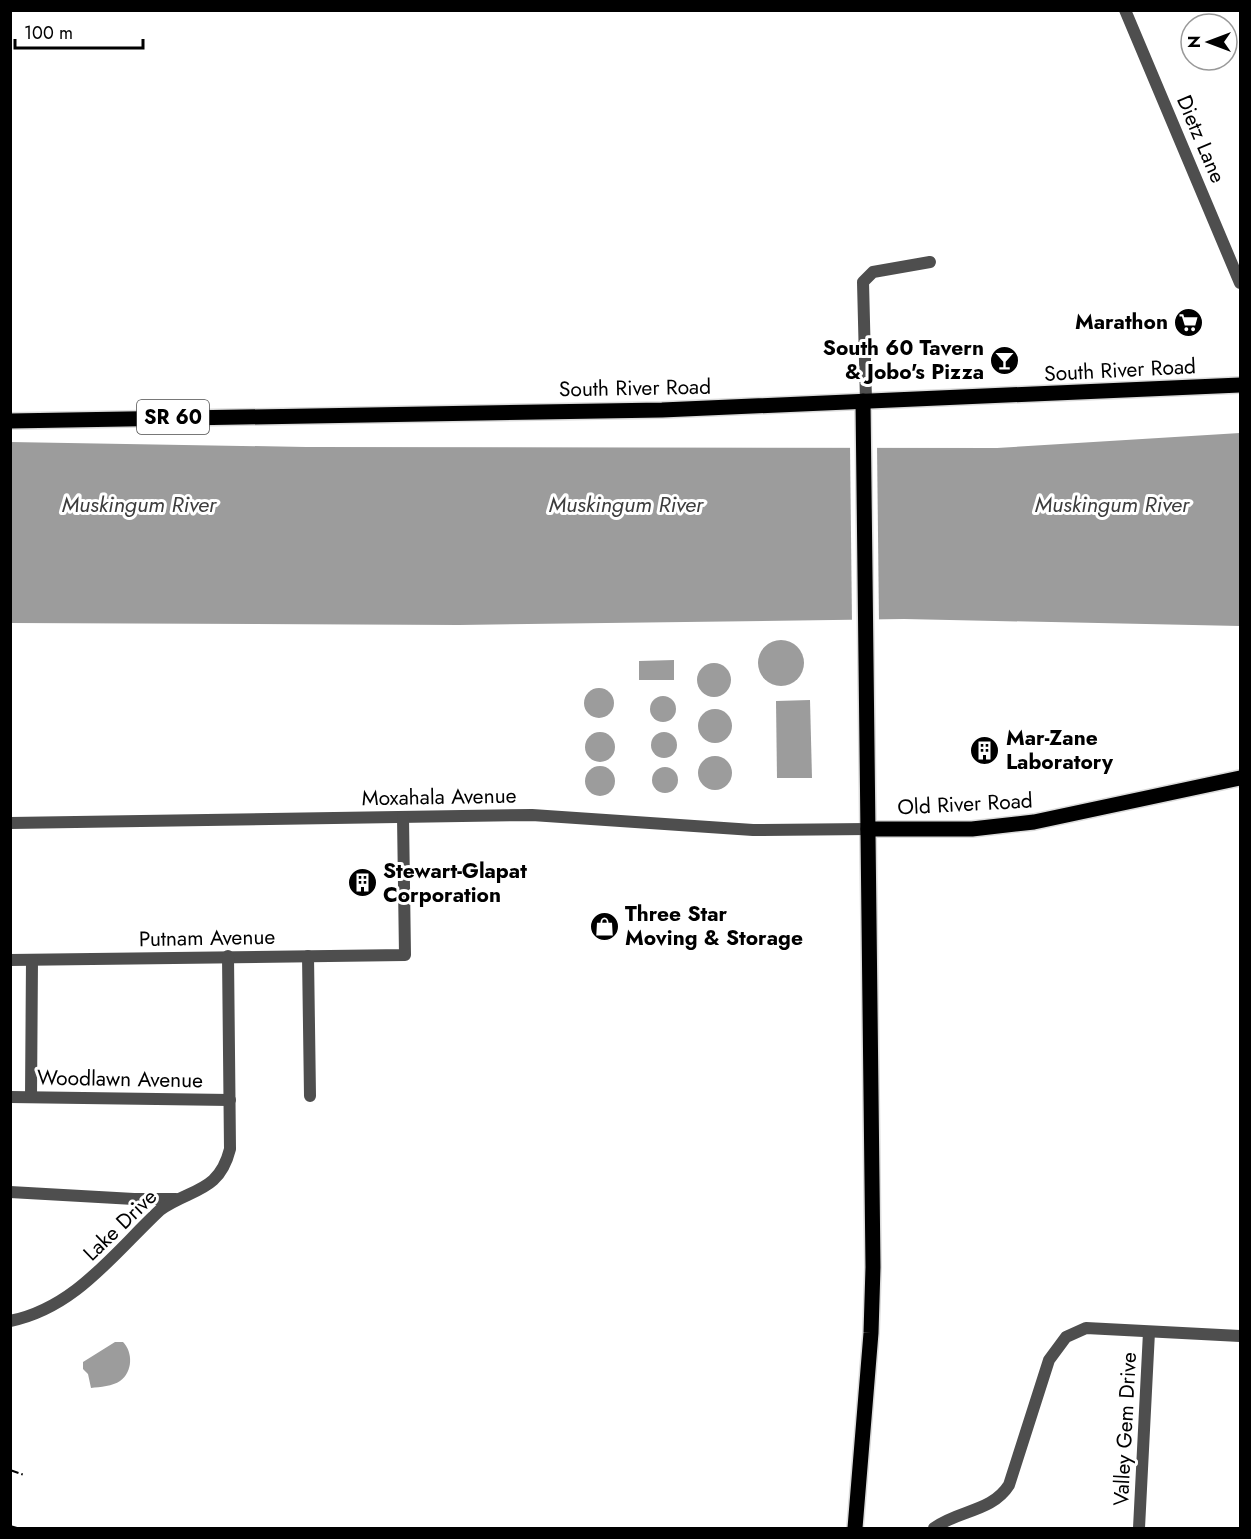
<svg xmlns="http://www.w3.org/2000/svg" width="1251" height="1539" viewBox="0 0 1251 1539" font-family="Jost,sans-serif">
	<rect width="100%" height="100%" fill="#fff"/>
	<!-- water -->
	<g fill="#9c9c9c">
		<path d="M 1240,433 L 1240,626 L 904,619 L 459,625 L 11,623 L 10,442 L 306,447 L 997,448 Z"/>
		<circle cx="781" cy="663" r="23"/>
		<path d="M 674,660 L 674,680 L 639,680 L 639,661 Z"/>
		<circle cx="714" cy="680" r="17"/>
		<circle cx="599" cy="703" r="15"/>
		<circle cx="663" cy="709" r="13"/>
		<path d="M 810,700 L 812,778 L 777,778 L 776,701 Z"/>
		<circle cx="715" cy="726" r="17"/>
		<circle cx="664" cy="745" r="13"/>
		<circle cx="600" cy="747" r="15"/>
		<circle cx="715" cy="773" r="17"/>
		<circle cx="600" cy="781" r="15"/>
		<circle cx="665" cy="780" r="13"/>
		<path d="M 115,1342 L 123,1342 C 133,1352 133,1372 120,1381 C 113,1386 100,1387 91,1388 L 88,1374 L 83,1369 L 83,1362 Z"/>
	</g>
	<!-- pier -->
	<path fill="#fff" d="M 850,445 L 877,445 L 879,623 L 852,623 Z"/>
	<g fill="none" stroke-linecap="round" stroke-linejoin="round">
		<defs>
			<g id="major">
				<path d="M 10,421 L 662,410 L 1240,385"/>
				<path d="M 868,829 L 972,829 L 1034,822 L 1240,778"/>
				<path d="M 855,1528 L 871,1333 L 873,1267 L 863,401"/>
			</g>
		</defs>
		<!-- major casing -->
		<use href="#major" stroke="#dbdbdb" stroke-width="18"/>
		<!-- minor -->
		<g stroke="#4e4e4e" stroke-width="12">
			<path d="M 1125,10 L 1240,283"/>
			<path d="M 866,401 L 863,282 L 873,272 L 930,262"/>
			<path d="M 10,823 L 532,815 L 753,830 L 868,829"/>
			<path d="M 308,956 L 310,1096"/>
			<path d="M 10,960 L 405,955 L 403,817"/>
			<path d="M 10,1097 L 230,1100"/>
			<path d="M 31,1097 L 32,960"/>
			<path d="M 10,1192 L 134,1199 L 176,1199"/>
			<path d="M 10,1321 C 75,1308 114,1253 160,1210 C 191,1188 219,1193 230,1149 L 228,956"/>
			<path d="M 934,1528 C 958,1510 992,1512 1009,1485 L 1049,1360 L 1066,1337 L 1086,1328 L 1240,1336"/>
			<path d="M 1139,1528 L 1149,1332"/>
		</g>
		<!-- major -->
		<use href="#major" stroke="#000" stroke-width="15"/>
		<!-- rail -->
		<g stroke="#000" stroke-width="2" stroke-dasharray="9 3 1.5 3" stroke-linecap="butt">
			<path d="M 10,1470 L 24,1475"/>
			<path d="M 10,1526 L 17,1528"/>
		</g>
	</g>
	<!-- icons -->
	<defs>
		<symbol id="supermarket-disc" viewBox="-11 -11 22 22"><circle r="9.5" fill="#000" stroke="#fff"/><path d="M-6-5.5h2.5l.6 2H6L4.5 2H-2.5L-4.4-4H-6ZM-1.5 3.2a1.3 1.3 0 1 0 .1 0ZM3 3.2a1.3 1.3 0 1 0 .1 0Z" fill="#fff"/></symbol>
		<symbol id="bar-disc" viewBox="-11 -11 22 22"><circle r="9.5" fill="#000" stroke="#fff"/><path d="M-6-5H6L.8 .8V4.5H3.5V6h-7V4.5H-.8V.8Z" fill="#fff"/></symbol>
		<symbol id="building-disc" viewBox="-11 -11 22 22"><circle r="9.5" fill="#000" stroke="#fff"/><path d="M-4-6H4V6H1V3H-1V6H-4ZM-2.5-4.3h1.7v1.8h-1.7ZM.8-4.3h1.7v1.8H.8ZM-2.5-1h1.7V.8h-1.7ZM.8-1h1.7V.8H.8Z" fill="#fff"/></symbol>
		<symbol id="shop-disc" viewBox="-11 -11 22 22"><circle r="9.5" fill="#000" stroke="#fff"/><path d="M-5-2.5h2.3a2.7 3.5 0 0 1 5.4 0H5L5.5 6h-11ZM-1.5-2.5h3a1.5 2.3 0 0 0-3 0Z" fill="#fff"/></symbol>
	</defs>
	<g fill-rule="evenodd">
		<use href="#supermarket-disc" x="1172" y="306" width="33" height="33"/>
		<use href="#bar-disc" x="988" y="344" width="33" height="33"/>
		<use href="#building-disc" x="968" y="734" width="33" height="33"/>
		<use href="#building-disc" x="346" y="866" width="33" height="33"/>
		<use href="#shop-disc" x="588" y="910" width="33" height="33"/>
	</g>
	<g text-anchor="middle" stroke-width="6" stroke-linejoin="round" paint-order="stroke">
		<!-- shield labels -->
		<rect fill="#fff" stroke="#4c4c4c" stroke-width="1.5" x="137" y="400" width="72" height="34" rx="4.5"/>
		<g font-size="20" font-weight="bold" fill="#000">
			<text x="173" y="424">SR 60</text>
		</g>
		<!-- street labels -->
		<g font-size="21" fill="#000" stroke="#fff">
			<text transform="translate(1201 139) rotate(67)" y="7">Dietz Lane</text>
			<text transform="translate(1120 370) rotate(-3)" y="7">South River Road</text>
			<text transform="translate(635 388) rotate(-1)" y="7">South River Road</text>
			<text transform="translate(439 797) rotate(-1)" y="7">Moxahala Avenue</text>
			<text transform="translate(965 804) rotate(-3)" y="7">Old River Road</text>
			<text transform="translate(207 938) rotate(-1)" y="7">Putnam Avenue</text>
			<text transform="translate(120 1079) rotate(1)" y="7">Woodlawn Avenue</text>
			<text transform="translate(120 1225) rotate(-44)" y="7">Lake Drive</text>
			<text transform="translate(1125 1429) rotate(-87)" y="7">Valley Gem Drive</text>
		</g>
		<!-- poi labels -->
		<g font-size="21" font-weight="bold" fill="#000" stroke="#fff" text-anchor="start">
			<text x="1168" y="329" text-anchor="end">Marathon</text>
			<text x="984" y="355" text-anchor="end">South 60 Tavern<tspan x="984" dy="24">&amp; Jobo's Pizza</tspan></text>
			<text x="1006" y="745">Mar-Zane<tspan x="1006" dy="24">Laboratory</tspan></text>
			<text x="383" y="878">Stewart-Glapat<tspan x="383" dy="24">Corporation</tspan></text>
			<text x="625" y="921">Three Star<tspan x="625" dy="24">Moving &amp; Storage</tspan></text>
		</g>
		<!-- water labels -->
		<g font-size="22" font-style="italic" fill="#3d3d3d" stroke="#fff">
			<text x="139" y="512">Muskingum River</text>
			<text x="626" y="512">Muskingum River</text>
			<text x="1112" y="512">Muskingum River</text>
		</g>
	</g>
	<!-- border -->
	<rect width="1251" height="1539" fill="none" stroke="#000000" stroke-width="24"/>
	<!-- north arrow -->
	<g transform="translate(1209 42) rotate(270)"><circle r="28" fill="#ffffff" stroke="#999999" stroke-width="1.5"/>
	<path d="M0-4.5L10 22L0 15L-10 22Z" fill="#000000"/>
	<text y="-9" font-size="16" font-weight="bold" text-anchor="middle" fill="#000000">N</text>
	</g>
	<!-- scale -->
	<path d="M15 39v9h128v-9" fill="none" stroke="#000000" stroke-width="3"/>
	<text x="24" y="39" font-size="18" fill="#000000" stroke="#ffffff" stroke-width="4.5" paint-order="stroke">100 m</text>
</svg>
